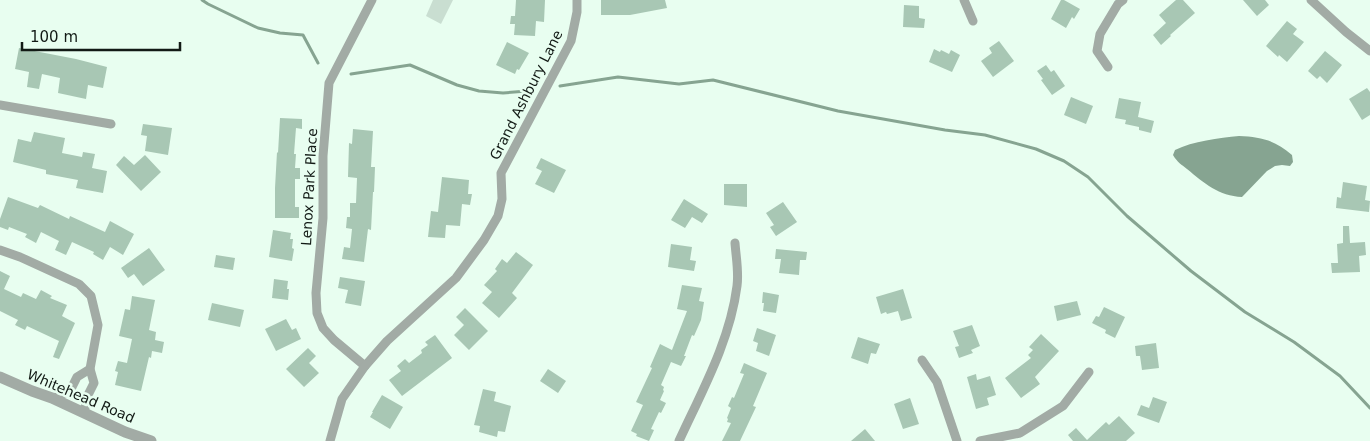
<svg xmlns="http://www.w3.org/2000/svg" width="1370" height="441" viewBox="0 0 1370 441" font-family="'DejaVu Sans',sans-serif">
	<rect width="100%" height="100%" fill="#e8fef0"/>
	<!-- green -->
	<path fill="#c9ded1" d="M 433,0 L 453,0 L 441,24 L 426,16 Z"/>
	<!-- water -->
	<path fill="#86a491" d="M 1239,136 C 1261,137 1275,140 1292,155 L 1293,162 L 1290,166 L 1282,165 L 1275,166 L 1267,171 L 1242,197 C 1219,196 1204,183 1187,169 C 1182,165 1177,162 1173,155 L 1175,150 C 1193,141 1219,138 1239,136 Z"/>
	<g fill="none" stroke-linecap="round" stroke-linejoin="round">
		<!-- stream -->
		<g stroke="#86a491" stroke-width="3">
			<path d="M 202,0 L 208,4 L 258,28 L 280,33 L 303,35 L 318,63"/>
			<path d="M 351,74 L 410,65 L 457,85 L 479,91 L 503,93 L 527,91"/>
			<path d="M 560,86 L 618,77 L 679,84 L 713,80 L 838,111 L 945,130 L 985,135 L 1036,149 L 1064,161 L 1088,177 L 1127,216 L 1191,271 L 1245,312 L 1294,342 L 1340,376 L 1370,408"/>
		</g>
	</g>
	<!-- building -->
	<g fill="#a8c7b4">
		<path d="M 516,0 L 545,0 L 544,22 L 536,21 L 535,36 L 514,35 L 515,24 L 510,24 L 511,16 L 515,16 Z"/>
		<path d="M 601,0 L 665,0 L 667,8 L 630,15 L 601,15 Z"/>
		<path d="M 1061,0 L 1064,0 L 1080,9 L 1074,19 L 1072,17 L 1066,28 L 1051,19 Z"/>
		<path d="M 1176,0 L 1183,0 L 1195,13 L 1170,35 L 1171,36 L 1161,45 L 1153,35 L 1166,23 L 1159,15 Z"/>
		<path d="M 1243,0 L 1265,0 L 1269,5 L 1257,16 Z"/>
		<path d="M 904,5 L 919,6 L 919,18 L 925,19 L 924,28 L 903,27 Z"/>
		<path d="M 1287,21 L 1297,29 L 1293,34 L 1304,42 L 1287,62 L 1279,55 L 1278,57 L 1266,46 Z"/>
		<path d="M 999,41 L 1014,61 L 993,77 L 981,61 L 992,53 L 989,48 Z"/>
		<path d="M 507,42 L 529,53 L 519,70 L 517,69 L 515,74 L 496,65 Z"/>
		<path d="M 19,48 L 76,59 L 107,67 L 103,88 L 88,85 L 86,99 L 58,93 L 60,78 L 42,74 L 39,89 L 27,87 L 29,72 L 15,69 Z"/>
		<path d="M 934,49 L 940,52 L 941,50 L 949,54 L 951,50 L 960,55 L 952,72 L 929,62 Z"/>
		<path d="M 1325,51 L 1342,65 L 1327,83 L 1320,76 L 1317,79 L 1308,71 Z"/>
		<path d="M 1046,65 L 1051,72 L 1054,70 L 1065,86 L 1052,95 L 1041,80 L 1043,79 L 1037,71 Z"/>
		<path d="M 1367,88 L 1370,92 L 1370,115 L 1362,120 L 1349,99 Z"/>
		<path d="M 1071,97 L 1093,106 L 1086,124 L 1064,115 Z"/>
		<path d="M 1119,98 L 1141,102 L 1138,117 L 1154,121 L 1151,133 L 1139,130 L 1139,127 L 1125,124 L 1126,120 L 1115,118 Z"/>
		<path d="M 280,118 L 302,119 L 302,129 L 296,128 L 294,154 L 296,154 L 295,168 L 300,168 L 300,179 L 295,179 L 295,207 L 299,207 L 299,218 L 275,218 L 275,188 L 277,152 L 278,153 Z"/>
		<path d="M 143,124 L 172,128 L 168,155 L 145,151 L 147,136 L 141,135 Z"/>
		<path d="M 353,129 L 373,131 L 371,167 L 375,167 L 374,192 L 373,192 L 371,230 L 368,229 L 364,262 L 342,259 L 344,247 L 350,248 L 352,229 L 346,228 L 347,217 L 350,217 L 350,203 L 356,203 L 357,178 L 348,177 L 349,143 L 352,144 Z"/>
		<path d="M 34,132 L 65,138 L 62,153 L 82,157 L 83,152 L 95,154 L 92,168 L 107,171 L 103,193 L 76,188 L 78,180 L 46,174 L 46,170 L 13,162 L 18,139 L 31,142 Z"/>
		<path d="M 145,155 L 161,172 L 141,191 L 116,165 L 124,156 L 134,165 Z"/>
		<path d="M 541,158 L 566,170 L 554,193 L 535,184 L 542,171 L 536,168 Z"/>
		<path d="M 442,177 L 469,180 L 468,194 L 472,194 L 470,205 L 462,204 L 460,226 L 446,225 L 445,238 L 428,237 L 431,211 L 438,212 Z"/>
		<path d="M 1343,182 L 1367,186 L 1365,200 L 1370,201 L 1369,212 L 1336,208 L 1337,197 L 1341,198 Z"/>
		<path d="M 724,184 L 747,184 L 747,207 L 724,205 Z"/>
		<path d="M 8,197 L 38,208 L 40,205 L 69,219 L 70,216 L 105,232 L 110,221 L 134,234 L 123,255 L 110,247 L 103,260 L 93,254 L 94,252 L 72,242 L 66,255 L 55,250 L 59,241 L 41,232 L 36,243 L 25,237 L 27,234 L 9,227 L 8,230 L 0,227 L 0,219 Z"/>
		<path d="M 684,199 L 708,214 L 702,223 L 692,217 L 685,228 L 671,220 Z"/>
		<path d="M 783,202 L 797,222 L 776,236 L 770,227 L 774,225 L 766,213 Z"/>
		<path d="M 1343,226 L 1349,226 L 1350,243 L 1365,242 L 1366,255 L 1359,256 L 1360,272 L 1332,273 L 1331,263 L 1338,263 L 1337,244 L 1343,243 Z"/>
		<path d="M 273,230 L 291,233 L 290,239 L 293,239 L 292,248 L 294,249 L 292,261 L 269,257 Z"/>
		<path d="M 671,244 L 692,247 L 690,260 L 696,261 L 694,271 L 668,267 Z"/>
		<path d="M 149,248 L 165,270 L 143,286 L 134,274 L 128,278 L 121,268 Z"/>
		<path d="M 776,249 L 807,252 L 806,260 L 800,260 L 799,275 L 779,273 L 781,259 L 775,259 Z"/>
		<path d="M 516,252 L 533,265 L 512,293 L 517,298 L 499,318 L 482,303 L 492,292 L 484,285 L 497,271 L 495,269 L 502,259 L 507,263 Z"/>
		<path d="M 216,255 L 235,258 L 233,270 L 214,267 Z"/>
		<path d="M 0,271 L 10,276 L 4,289 L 21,297 L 23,293 L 36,299 L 41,290 L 52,296 L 50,298 L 67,305 L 62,316 L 75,323 L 59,359 L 53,357 L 59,341 L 27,326 L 25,330 L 15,325 L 18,320 L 0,311 Z"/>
		<path d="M 340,277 L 365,281 L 361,306 L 345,303 L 348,290 L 338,288 Z"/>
		<path d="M 274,279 L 288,281 L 287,289 L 289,289 L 288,300 L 272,298 Z"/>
		<path d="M 682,285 L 702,288 L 699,301 L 704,302 L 701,320 L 694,336 L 692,335 L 684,356 L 686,356 L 681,366 L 671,362 L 661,385 L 664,387 L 663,390 L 664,391 L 660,400 L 666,403 L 661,413 L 659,412 L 651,429 L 654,430 L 649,441 L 636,436 L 637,434 L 631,431 L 643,405 L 636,402 L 652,368 L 650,367 L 660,344 L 672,350 L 687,311 L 677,309 Z"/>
		<path d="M 903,289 L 912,318 L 901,321 L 898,311 L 887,314 L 886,312 L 881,314 L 876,297 Z"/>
		<path d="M 763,292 L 779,295 L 776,313 L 763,311 L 764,303 L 762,303 Z"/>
		<path d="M 132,296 L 155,300 L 149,330 L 156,332 L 155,340 L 164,342 L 162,353 L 152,351 L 151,358 L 149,357 L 141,391 L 115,385 L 118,372 L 115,371 L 118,361 L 127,363 L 132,339 L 119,336 L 125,309 L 130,310 Z"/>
		<path d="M 1077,301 L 1081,315 L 1057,321 L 1054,306 Z"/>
		<path d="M 212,303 L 244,310 L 240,327 L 208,320 Z"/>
		<path d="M 1104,307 L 1125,317 L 1115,338 L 1105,333 L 1106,330 L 1092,323 L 1096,316 L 1099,317 Z"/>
		<path d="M 465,308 L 488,331 L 469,350 L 454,335 L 464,325 L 456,317 Z"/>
		<path d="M 286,319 L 292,330 L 296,328 L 301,339 L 276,351 L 265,329 Z"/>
		<path d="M 972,325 L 980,346 L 971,350 L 973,353 L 959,358 L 955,347 L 959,346 L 953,331 Z"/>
		<path d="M 757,328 L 776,335 L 769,356 L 756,351 L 758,343 L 753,341 Z"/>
		<path d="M 1041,334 L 1059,351 L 1035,377 L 1040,384 L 1021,398 L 1005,378 L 1031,358 L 1028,355 L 1033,350 L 1029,347 Z"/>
		<path d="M 435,335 L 452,358 L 402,396 L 389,380 L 401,371 L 397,366 L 405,359 L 409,363 L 422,353 L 421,350 L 428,345 L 425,342 Z"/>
		<path d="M 858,337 L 880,344 L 876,354 L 871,353 L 868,364 L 851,358 Z"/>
		<path d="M 1156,343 L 1159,368 L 1142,370 L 1140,356 L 1136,356 L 1135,346 Z"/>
		<path d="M 308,348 L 316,356 L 309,363 L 319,373 L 304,387 L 286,369 Z"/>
		<path d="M 744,363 L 767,373 L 753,406 L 756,407 L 740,441 L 722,441 L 731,423 L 727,422 L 728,419 L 727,418 L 731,408 L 728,406 L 732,397 L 734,398 L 744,374 L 740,373 Z"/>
		<path d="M 548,369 L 566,381 L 558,393 L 540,381 Z"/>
		<path d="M 976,374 L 977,380 L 990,376 L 996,395 L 987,398 L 989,405 L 976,409 L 967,377 Z"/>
		<path d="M 483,389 L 496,392 L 494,401 L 511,406 L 505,432 L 498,431 L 497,437 L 479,432 L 480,426 L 474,425 Z"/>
		<path d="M 382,395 L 403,407 L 390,429 L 370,417 L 373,412 L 372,412 Z"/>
		<path d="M 1153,397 L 1167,402 L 1159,423 L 1137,415 L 1141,405 L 1149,408 Z"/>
		<path d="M 910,398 L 919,424 L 903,429 L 894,404 Z"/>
		<path d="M 1119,416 L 1135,433 L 1126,441 L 1073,441 L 1068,435 L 1076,428 L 1087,440 L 1106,422 L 1109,425 Z"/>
		<path d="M 865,429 L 875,441 L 851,441 Z"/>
	</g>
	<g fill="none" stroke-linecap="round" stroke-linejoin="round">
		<!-- minor -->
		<g stroke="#a2aba5" stroke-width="9">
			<path d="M 964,0 L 973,21"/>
			<path d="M 1311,0 L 1346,32 L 1370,51"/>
			<path d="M 1108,67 L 1097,51 L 1100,34 L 1118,4 L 1123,0"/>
			<path d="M 0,105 L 111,124"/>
			<path d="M 0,250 L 20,257 L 79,284 L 91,296 L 98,325 L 90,369 L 94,383 L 87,397 L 84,413"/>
			<path d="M 922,360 L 937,382 L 957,441"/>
			<path d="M 365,366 L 334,340 L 323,328 L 317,313 L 316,293 L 323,218 L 323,156 L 329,83 L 372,0"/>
			<path d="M 52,398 L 70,391 L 77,377 L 90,369"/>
			<path d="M 330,441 L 342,399 L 365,366 L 387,341 L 456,278 L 484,240 L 498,216 L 502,199 L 501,173 L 571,41 L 577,12 L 577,0"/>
			<path d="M 679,441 C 702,391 730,341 737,286 C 739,272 736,257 735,243"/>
			<path d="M 980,441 L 1020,433 L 1063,406 L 1089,372"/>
		</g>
		<!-- tertiary -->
		<path stroke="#a2aba5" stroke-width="11" d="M 0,377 L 32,391 L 52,398 L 125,432 L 151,441"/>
	</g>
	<g text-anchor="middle" stroke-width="5" stroke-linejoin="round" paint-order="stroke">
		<!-- street labels -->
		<g font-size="14" fill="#121a15" stroke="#e8fef0">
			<text transform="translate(526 95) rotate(-63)" y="5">Grand Ashbury Lane</text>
			<text transform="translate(309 187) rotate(-87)" y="5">Lenox Park Place</text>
			<text transform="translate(81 396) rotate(23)" y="5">Whitehead Road</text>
		</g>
	</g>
	<!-- scale -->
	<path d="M22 42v8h158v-8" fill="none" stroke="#121a15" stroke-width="2.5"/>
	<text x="30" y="42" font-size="15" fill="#121a15" stroke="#e8fef0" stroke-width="4" paint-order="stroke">100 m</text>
</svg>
